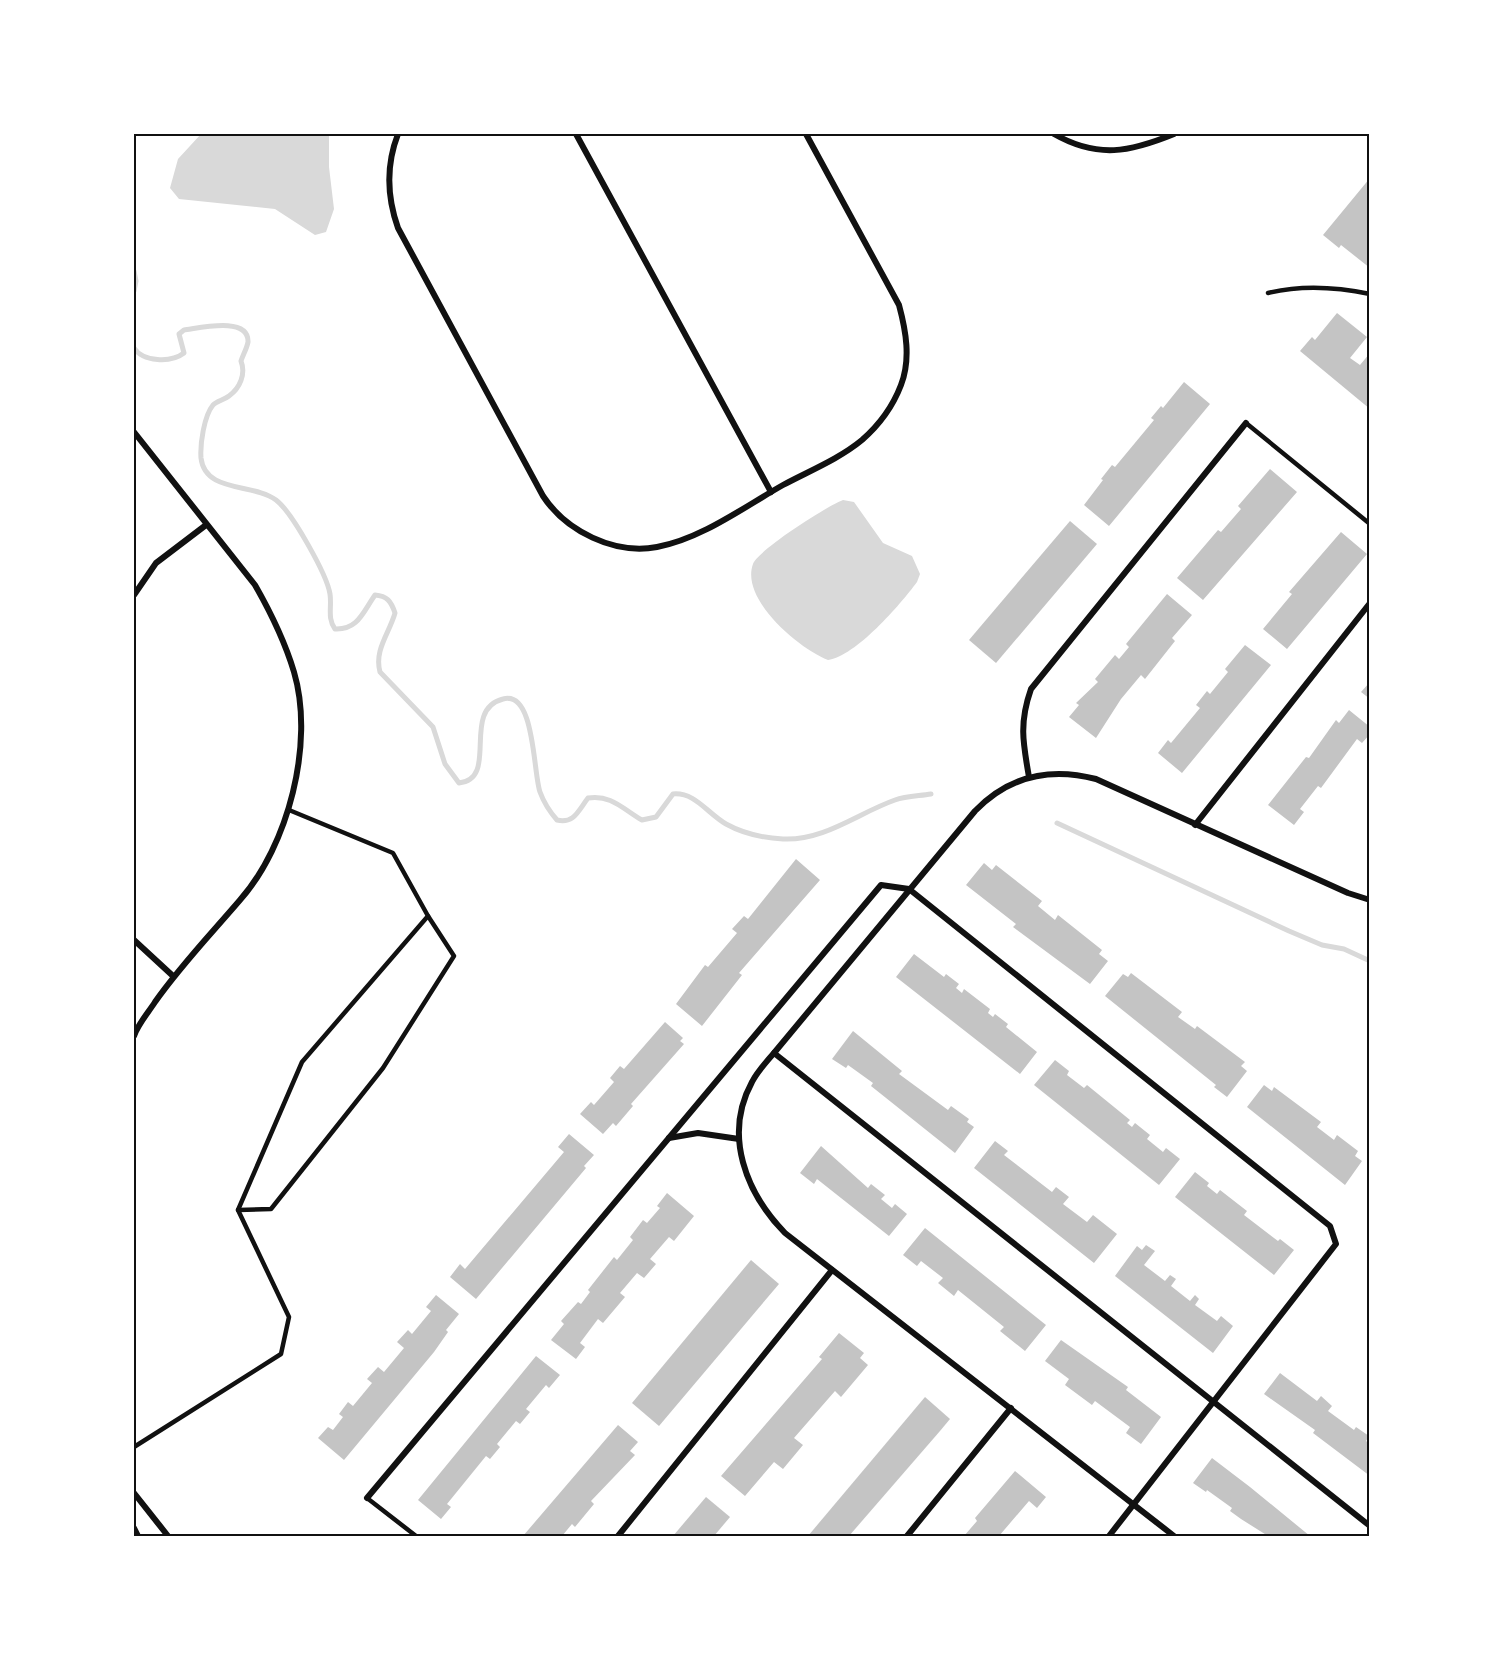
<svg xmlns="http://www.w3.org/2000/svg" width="1503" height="1670" viewBox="0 0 1503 1670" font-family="'Space Grotesk',sans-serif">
	<rect width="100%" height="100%" fill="#fff"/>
	<!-- water -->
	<g fill="#d9d9d9">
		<path d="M 201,134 L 329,134 L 329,167 L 334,209 L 326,232 L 315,235 L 275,209 L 179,199 L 170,188 L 178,159 Z"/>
		<path d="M 843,500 L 854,502 L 883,543 L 912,556 L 920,574 L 917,582 C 900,605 856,656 828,660 C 799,649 740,599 753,564 C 758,550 827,506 843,500 Z"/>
	</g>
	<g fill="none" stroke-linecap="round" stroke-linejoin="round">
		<!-- stream -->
		<g stroke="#d9d9d9" stroke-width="5">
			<path d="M 134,271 L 136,281 L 134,291"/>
			<path d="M 134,348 C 143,362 171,363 184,353 L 179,334 L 184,330 C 200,328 249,316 248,342 C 247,348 243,355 241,361 C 246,374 240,388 229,396 C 224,400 217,401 213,405 C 204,416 200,444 201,458 C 205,493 253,483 276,500 C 292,512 327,575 330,594 C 332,607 327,618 335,629 C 358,630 363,612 375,595 C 387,596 391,601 395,613 C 389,634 374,650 380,672 L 433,727 L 445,764 L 459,783 C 500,779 460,710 503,699 C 535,690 533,772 540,792 C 544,803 550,812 557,820 C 574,824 578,811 588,798 C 611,794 624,810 642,820 L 656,817 L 673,794 C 695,792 707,813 726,824 C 744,834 764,838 783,839 C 824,841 858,813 895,800 C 906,796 919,796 931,794"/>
			<path d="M 1057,823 L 1289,931 L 1322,945 L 1344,949 L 1370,961"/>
		</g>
	</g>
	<!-- building -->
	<g fill="#c4c4c4">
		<path d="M 1370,178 L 1370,268 L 1341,245 L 1339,248 L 1323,235 Z"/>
		<path d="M 1337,313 L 1367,337 L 1350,358 L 1360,365 L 1370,353 L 1370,409 L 1300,351 L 1312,337 L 1315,340 Z"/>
		<path d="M 1184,382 L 1210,404 L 1109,526 L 1084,505 L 1103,480 L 1101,479 L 1112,465 L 1115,467 L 1154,420 L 1151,418 L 1161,406 L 1163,408 Z"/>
		<path d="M 1270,469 L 1297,492 L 1203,600 L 1177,578 L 1218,530 L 1221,532 L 1241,509 L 1238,506 Z"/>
		<path d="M 1070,521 L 1097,544 L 996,663 L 969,640 Z"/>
		<path d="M 1341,532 L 1367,554 L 1287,649 L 1263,629 L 1292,594 L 1289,592 Z"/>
		<path d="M 1167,594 L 1192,615 L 1172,638 L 1175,641 L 1145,679 L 1141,675 L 1121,699 L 1096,738 L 1069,717 L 1079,705 L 1076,703 L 1098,682 L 1095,679 L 1115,655 L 1119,659 L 1129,647 L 1126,644 Z"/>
		<path d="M 1245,645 L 1271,665 L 1182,773 L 1158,753 L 1168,740 L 1171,743 L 1200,708 L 1196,705 L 1207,691 L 1210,694 L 1228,672 L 1225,669 Z"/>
		<path d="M 1370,682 L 1370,699 L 1361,692 Z"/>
		<path d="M 1349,710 L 1370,727 L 1370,734 L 1362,743 L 1357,739 L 1321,788 L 1318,786 L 1300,809 L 1304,812 L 1294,825 L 1268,805 L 1306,757 L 1309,758 L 1336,720 L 1339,723 Z"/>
		<path d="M 796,859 L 820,880 L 739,973 L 742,975 L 702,1026 L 676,1004 L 705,965 L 708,967 L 737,933 L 732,929 L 744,916 L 748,919 Z"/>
		<path d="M 984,863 L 992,870 L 996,865 L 1042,901 L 1038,906 L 1055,920 L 1058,915 L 1102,950 L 1099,954 L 1108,961 L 1090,984 L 1013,927 L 1016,924 L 966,885 Z"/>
		<path d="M 914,954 L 944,977 L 946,974 L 959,984 L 956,988 L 962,993 L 964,989 L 990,1009 L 988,1013 L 993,1017 L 995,1014 L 1008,1024 L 1006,1027 L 1037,1052 L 1020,1074 L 896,977 Z"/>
		<path d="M 1131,973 L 1182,1012 L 1178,1017 L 1195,1029 L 1197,1026 L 1245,1062 L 1241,1066 L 1247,1071 L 1227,1097 L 1214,1087 L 1216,1085 L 1105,996 L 1123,974 L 1128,977 Z"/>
		<path d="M 665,1022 L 683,1038 L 680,1041 L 684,1044 L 631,1104 L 633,1106 L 616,1126 L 613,1123 L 603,1134 L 580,1114 L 591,1102 L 594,1105 L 614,1082 L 610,1078 L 620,1066 L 624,1069 Z"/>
		<path d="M 853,1031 L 902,1071 L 899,1074 L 948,1110 L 951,1106 L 969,1119 L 967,1122 L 974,1127 L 955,1153 L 871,1086 L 873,1083 L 848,1065 L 846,1068 L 832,1059 Z"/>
		<path d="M 1055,1060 L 1069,1071 L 1067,1075 L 1084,1088 L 1087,1085 L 1130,1120 L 1127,1123 L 1132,1127 L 1135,1123 L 1150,1135 L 1147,1139 L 1163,1152 L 1166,1148 L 1180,1159 L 1159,1185 L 1034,1085 Z"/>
		<path d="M 1264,1085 L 1272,1091 L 1274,1087 L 1321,1122 L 1317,1127 L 1334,1140 L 1337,1135 L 1358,1151 L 1355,1156 L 1362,1161 L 1345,1185 L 1247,1107 Z"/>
		<path d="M 569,1134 L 594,1155 L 584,1166 L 586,1168 L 476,1299 L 450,1277 L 460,1264 L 465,1269 L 564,1152 L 558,1147 Z"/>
		<path d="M 995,1141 L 1008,1151 L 1004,1155 L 1052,1192 L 1056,1187 L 1069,1197 L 1063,1204 L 1087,1222 L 1093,1215 L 1117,1234 L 1094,1263 L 974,1168 Z"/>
		<path d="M 821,1146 L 868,1188 L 871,1184 L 885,1195 L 881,1199 L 892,1208 L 895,1204 L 907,1214 L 889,1236 L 817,1179 L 814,1184 L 800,1173 Z"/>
		<path d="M 1195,1172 L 1209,1183 L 1207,1186 L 1217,1194 L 1220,1190 L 1247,1211 L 1244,1215 L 1278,1241 L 1280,1239 L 1294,1250 L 1274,1275 L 1175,1197 Z"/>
		<path d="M 667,1193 L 694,1216 L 674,1241 L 669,1237 L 650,1259 L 656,1264 L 644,1278 L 637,1273 L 620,1293 L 625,1297 L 603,1323 L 598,1319 L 580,1343 L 585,1347 L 576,1359 L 551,1340 L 564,1324 L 561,1321 L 578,1302 L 581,1304 L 590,1292 L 588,1290 L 614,1257 L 617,1260 L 633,1240 L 630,1237 L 643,1220 L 647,1223 L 660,1208 L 657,1206 Z"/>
		<path d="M 925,1228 L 1046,1325 L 1025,1351 L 1000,1331 L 1004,1327 L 958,1290 L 954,1296 L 938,1283 L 943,1278 L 921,1261 L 917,1266 L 903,1255 Z"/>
		<path d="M 1146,1245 L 1155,1251 L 1144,1265 L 1165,1281 L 1170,1275 L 1176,1279 L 1171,1286 L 1190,1301 L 1195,1295 L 1199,1299 L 1195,1305 L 1217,1321 L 1221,1316 L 1233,1326 L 1213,1353 L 1115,1276 L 1137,1246 L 1142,1250 Z"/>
		<path d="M 751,1260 L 779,1284 L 659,1426 L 632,1403 Z"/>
		<path d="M 436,1295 L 459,1314 L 446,1330 L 448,1332 L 434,1352 L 344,1460 L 318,1438 L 328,1427 L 333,1430 L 343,1417 L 339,1414 L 348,1402 L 353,1406 L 372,1383 L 367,1379 L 378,1367 L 384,1372 L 404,1348 L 397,1342 L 408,1330 L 412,1334 L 431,1311 L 426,1307 Z"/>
		<path d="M 839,1333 L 864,1353 L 860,1358 L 868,1365 L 841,1397 L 835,1391 L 794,1438 L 803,1445 L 783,1469 L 774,1462 L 745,1496 L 721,1476 L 822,1359 L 819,1357 Z"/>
		<path d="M 1061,1340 L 1128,1387 L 1126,1390 L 1161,1417 L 1141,1444 L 1126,1433 L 1130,1427 L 1095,1401 L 1092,1405 L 1065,1385 L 1069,1379 L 1045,1361 Z"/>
		<path d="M 536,1356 L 560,1375 L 549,1388 L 546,1385 L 526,1409 L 530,1412 L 520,1424 L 516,1421 L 497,1444 L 500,1447 L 490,1459 L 486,1456 L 447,1504 L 451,1507 L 441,1519 L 418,1500 Z"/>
		<path d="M 1280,1373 L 1317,1401 L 1321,1396 L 1332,1406 L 1328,1411 L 1354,1430 L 1356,1427 L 1369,1436 L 1366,1441 L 1370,1444 L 1370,1476 L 1313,1433 L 1315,1430 L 1264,1394 Z"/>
		<path d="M 925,1397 L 950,1419 L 940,1431 L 849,1536 L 808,1536 Z"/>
		<path d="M 618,1425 L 638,1442 L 630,1451 L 635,1455 L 591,1501 L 594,1504 L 575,1527 L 572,1524 L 562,1536 L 523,1536 Z"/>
		<path d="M 1212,1458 L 1250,1487 L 1310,1536 L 1268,1536 L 1241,1519 L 1230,1511 L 1232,1508 L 1207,1490 L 1206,1492 L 1193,1483 Z"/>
		<path d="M 1015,1471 L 1046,1497 L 1037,1508 L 1029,1501 L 999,1536 L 964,1536 L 977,1521 L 975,1518 Z"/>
		<path d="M 706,1497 L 730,1517 L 714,1536 L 673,1536 Z"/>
	</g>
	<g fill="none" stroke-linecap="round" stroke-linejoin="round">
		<!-- service -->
		<g stroke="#111" stroke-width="4.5">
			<path d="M 1268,293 C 1300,285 1337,287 1370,294"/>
			<path d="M 1246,423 L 1370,524"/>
			<path d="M 238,1210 L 271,1209 L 383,1068 L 454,956 L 428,916"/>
			<path d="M 134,1447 L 281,1354 L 289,1317 L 238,1210 L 302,1062 L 428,916 L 393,853 L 289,810"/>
			<path d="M 367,1498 L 416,1536"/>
		</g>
		<!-- minor -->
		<g stroke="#111" stroke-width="6">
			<path d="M 398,134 C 386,165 387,197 398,228 L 543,496 C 566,531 614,555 657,547 C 701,539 744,507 783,485 C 809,471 839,459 862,440 C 878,426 893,406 901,385 C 911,359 906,331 899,305 L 806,134"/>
			<path d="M 576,134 L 771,492"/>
			<path d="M 1054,134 C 1098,159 1130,152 1174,134"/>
			<path d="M 134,432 L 255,585 C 271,613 285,642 294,672 C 315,743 288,846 240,900 C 211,934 181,965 155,1002 C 148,1013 138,1024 134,1036"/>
			<path d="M 134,595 L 156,563 L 206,525"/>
			<path d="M 1029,777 C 1023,743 1019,723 1031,689 L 1246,423"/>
			<path d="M 1195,825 L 1370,603"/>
			<path d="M 134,940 L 173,976"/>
			<path d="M 774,1053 L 1370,1526"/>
			<path d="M 669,1138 L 698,1133 L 739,1139"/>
			<path d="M 134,1493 L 168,1536"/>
			<path d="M 367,1498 L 881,885 L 909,889 L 1330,1226 L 1336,1244 L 1109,1536"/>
			<path d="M 134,1528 L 138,1536"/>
			<path d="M 618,1536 L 832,1270"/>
			<path d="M 907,1536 L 1011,1408"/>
			<path d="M 1174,1536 L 785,1233 C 746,1193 723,1135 752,1082 C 757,1072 766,1062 774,1053 L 975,811 C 1009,776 1050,767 1096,779 L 1348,893 L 1370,900"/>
		</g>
	</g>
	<!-- border -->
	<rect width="1503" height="1670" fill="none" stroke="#ffffff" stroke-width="270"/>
	<rect x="135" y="135" width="1233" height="1400" fill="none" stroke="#111" stroke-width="2"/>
</svg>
